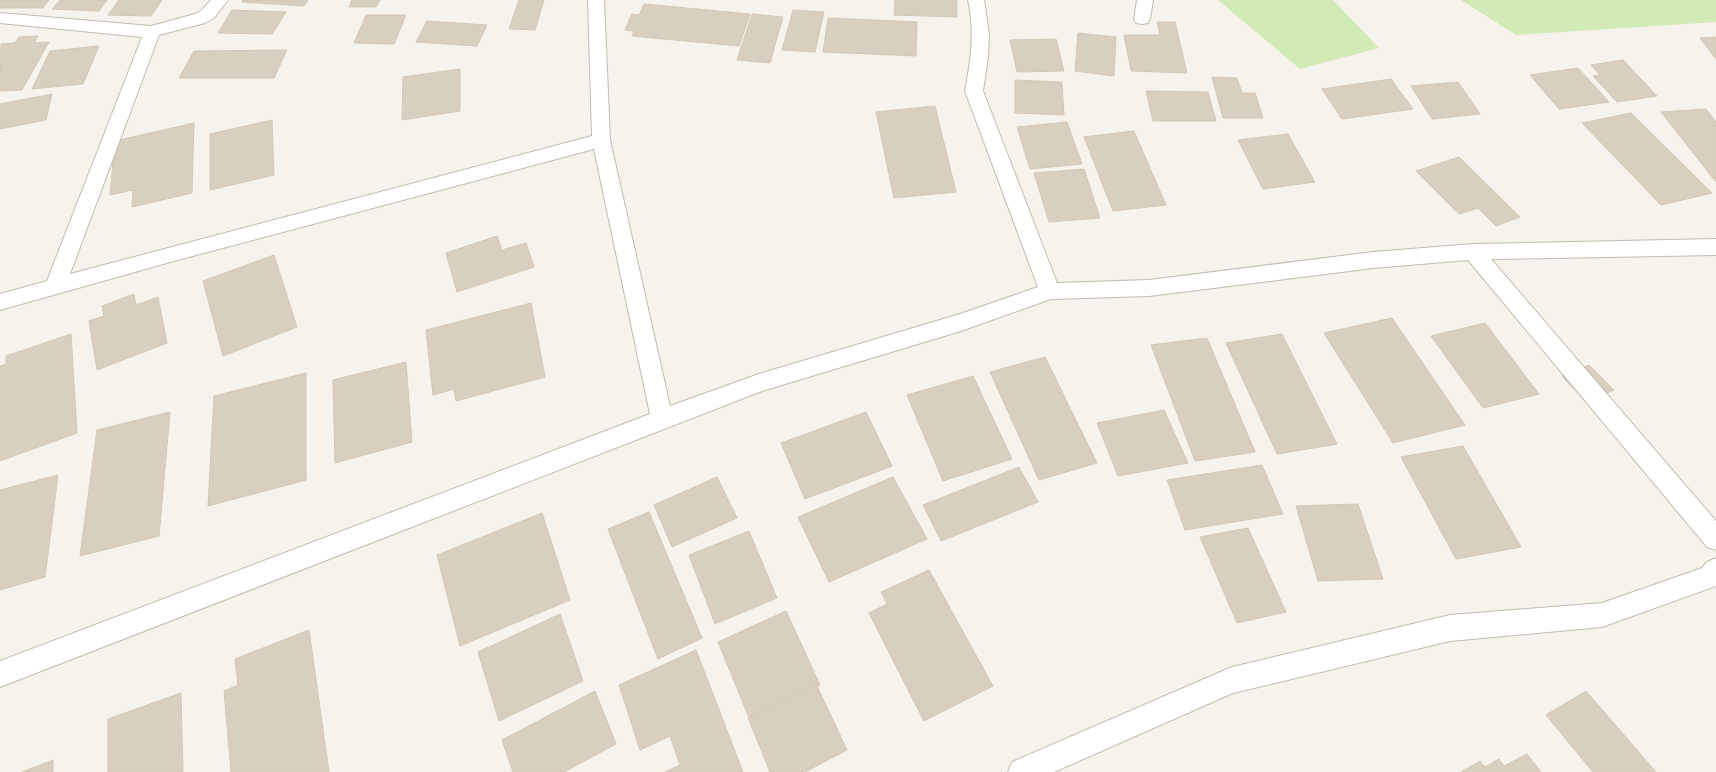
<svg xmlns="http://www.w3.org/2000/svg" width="1716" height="772" viewBox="0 0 1716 772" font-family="'IBM Plex Sans',sans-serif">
	<rect width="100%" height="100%" fill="#f6f3ec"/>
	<!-- green -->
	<g fill="#d2eab5">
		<path d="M 1218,0 L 1333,0 L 1379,48 L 1300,69 Z"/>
		<path d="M 1461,0 L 1716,0 L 1716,22 L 1516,35 Z"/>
	</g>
	<!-- building -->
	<g fill="#d8cfc1" stroke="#d3c7b4">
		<path d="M 49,0 L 43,8 L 0,8 L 0,0 Z"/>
		<path d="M 60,0 L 107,0 L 99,11 L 52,9 Z"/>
		<path d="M 119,0 L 162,0 L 151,16 L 108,15 Z"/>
		<path d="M 243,0 L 308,0 L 304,6 L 242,2 Z"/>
		<path d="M 352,0 L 380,0 L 376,7 L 349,7 Z"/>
		<path d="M 519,0 L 544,0 L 535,30 L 509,29 Z"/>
		<path d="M 895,0 L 957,0 L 957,17 L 894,15 Z"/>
		<path d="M 644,4 L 750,14 L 739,46 L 632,36 L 634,31 L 625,30 L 632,14 L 639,15 Z"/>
		<path d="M 232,10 L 286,12 L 272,34 L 218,33 Z"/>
		<path d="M 793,10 L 824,12 L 815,52 L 782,50 Z"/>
		<path d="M 752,14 L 783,17 L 770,63 L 737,60 Z"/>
		<path d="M 366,15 L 406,15 L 394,44 L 354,43 Z"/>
		<path d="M 828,18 L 917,22 L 916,56 L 823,52 Z"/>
		<path d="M 427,21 L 487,25 L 477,46 L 416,42 Z"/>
		<path d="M 1157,22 L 1175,22 L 1187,73 L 1131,71 L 1124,35 L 1160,35 Z"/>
		<path d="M 1078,33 L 1116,37 L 1114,76 L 1075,71 Z"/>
		<path d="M 38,36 L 34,43 L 49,42 L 22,90 L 0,91 L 1,44 L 15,43 L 19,37 Z"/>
		<path d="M 1716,37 L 1716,59 L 1700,38 Z"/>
		<path d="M 1056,39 L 1064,71 L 1017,72 L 1010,40 Z"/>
		<path d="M 99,46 L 83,84 L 32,89 L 50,51 Z"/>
		<path d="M 287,50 L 274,78 L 179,78 L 194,51 Z"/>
		<path d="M 1623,60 L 1657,96 L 1617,102 L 1593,76 L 1600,75 L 1591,65 Z"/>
		<path d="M 1578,68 L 1609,102 L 1559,109 L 1530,75 Z"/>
		<path d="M 460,69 L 460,111 L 402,120 L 403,77 Z"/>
		<path d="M 1212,77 L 1237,78 L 1242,93 L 1255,93 L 1263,118 L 1223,118 Z"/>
		<path d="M 1391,79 L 1413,109 L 1342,119 L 1322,89 Z"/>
		<path d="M 1015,80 L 1062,82 L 1064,115 L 1015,113 Z"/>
		<path d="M 1458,82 L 1480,114 L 1432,119 L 1411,86 Z"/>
		<path d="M 1146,91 L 1208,92 L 1216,121 L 1153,121 Z"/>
		<path d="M 52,94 L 46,120 L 0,129 L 0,104 Z"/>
		<path d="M 935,106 L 956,192 L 894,198 L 876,112 Z"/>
		<path d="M 1706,109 L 1716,122 L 1716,182 L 1661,112 Z"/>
		<path d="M 1631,113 L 1712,193 L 1661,205 L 1582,123 Z"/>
		<path d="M 272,120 L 274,175 L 210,190 L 210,134 Z"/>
		<path d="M 1067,122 L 1082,164 L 1030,169 L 1017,127 Z"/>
		<path d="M 194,123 L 192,193 L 132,207 L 133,190 L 110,195 L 115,141 Z"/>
		<path d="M 1134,131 L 1166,205 L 1113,211 L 1084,137 Z"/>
		<path d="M 1288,134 L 1315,182 L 1263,189 L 1238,140 Z"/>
		<path d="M 1459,157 L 1520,217 L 1496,226 L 1478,208 L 1459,214 L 1416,171 Z"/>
		<path d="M 1084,169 L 1100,218 L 1049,222 L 1034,173 Z"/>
		<path d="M 497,236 L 502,250 L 526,243 L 534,267 L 457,292 L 446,253 Z"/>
		<path d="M 274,255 L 297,327 L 223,356 L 203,281 Z"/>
		<path d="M 134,294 L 136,305 L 158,297 L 167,343 L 97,370 L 89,321 L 104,316 L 102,306 Z"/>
		<path d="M 531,303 L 545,377 L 456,401 L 454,389 L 433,395 L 426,330 Z"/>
		<path d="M 1392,318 L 1465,425 L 1393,443 L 1324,333 Z"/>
		<path d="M 1485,323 L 1539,394 L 1483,408 L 1431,336 Z"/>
		<path d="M 71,334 L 77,433 L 0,461 L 0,366 L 6,364 L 6,356 Z"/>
		<path d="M 1282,334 L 1337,444 L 1277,454 L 1226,343 Z"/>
		<path d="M 1207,338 L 1255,452 L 1195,461 L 1151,345 Z"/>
		<path d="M 1045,357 L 1097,463 L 1039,480 L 990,372 Z"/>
		<path d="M 406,362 L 412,442 L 335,463 L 333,380 Z"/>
		<path d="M 1589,365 L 1614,390 L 1586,402 L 1562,376 Z"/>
		<path d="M 306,373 L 306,480 L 208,506 L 214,396 Z"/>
		<path d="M 973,376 L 1012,459 L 943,481 L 907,395 Z"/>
		<path d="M 1164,410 L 1188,463 L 1118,476 L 1097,423 Z"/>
		<path d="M 170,412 L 159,536 L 80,556 L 97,430 Z"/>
		<path d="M 866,412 L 892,466 L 805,499 L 781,443 Z"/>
		<path d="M 1463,446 L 1521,547 L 1456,559 L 1401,457 Z"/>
		<path d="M 1262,465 L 1283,514 L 1185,530 L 1167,480 Z"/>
		<path d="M 1019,467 L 1038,502 L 941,541 L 923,505 Z"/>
		<path d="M 58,475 L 45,577 L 0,590 L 0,490 Z"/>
		<path d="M 717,477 L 737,518 L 672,547 L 654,505 Z"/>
		<path d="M 893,477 L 927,539 L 829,582 L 798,517 Z"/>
		<path d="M 1358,504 L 1383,579 L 1318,581 L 1296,506 Z"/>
		<path d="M 649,512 L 702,638 L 658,659 L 608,529 Z"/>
		<path d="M 542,513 L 570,600 L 460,646 L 437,555 Z"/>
		<path d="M 1248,528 L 1286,612 L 1237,623 L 1200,537 Z"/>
		<path d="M 749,531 L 777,598 L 715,624 L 689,555 Z"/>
		<path d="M 929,570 L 993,686 L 924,721 L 869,613 L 887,604 L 881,592 Z"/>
		<path d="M 786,611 L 820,685 L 750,720 L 718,642 Z"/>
		<path d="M 560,614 L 583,681 L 499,721 L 478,652 Z"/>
		<path d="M 309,630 L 329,772 L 231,772 L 224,691 L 238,685 L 235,659 Z"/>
		<path d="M 696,650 L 743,772 L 665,772 L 680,765 L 670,736 L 640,750 L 619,685 Z"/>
		<path d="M 816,684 L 847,750 L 805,772 L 770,772 L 748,718 Z"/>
		<path d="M 595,691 L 616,744 L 564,772 L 513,772 L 502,740 Z"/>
		<path d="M 1586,691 L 1656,772 L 1593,772 L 1546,715 Z"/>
		<path d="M 181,693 L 183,772 L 108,772 L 108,719 Z"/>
		<path d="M 1527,754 L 1541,772 L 1461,772 L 1480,761 L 1485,767 L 1499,759 L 1504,766 Z"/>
		<path d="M 53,760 L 53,772 L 22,772 Z"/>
	</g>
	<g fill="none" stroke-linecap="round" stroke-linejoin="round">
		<defs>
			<g id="minor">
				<path d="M 211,0 L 228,0 L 214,18 L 205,23 L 159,35 L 70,274 L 592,136 L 588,0 L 604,0 L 610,140 L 670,406 L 759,374 L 960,314 L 1038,287 L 965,91 C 971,60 975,31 968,0 L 984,0 L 989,34 L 988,57 L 983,91 L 1057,283 L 1149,280 L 1373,252 L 1473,244 L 1716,239 L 1716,255 L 1491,259 L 1716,521 L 1716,550 L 1707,547 L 1468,260 L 1373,268 L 1149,296 L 1051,299 L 961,331 L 762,391 L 0,687 L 0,661 L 650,414 L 594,149 L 174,261 L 0,310 L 0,294 L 47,281 L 142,37 L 0,23 L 0,13 L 151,26 L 195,14 L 202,10 Z"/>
				<path d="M 1137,0 L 1153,0 L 1150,19 L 1148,23 L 1142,24 L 1136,23 L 1134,19 Z"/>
				<path d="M 1716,558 L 1716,586 L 1602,627 L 1450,641 L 1233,693 L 1054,772 L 1008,772 L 1012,762 L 1232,667 L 1450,615 L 1602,603 L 1702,568 L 1707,562 Z"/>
			</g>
		</defs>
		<!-- minor casing -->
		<use href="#minor" stroke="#c2bbae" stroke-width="2"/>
		<!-- minor -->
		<use href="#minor" fill="#fff" fill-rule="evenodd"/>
	</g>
</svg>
